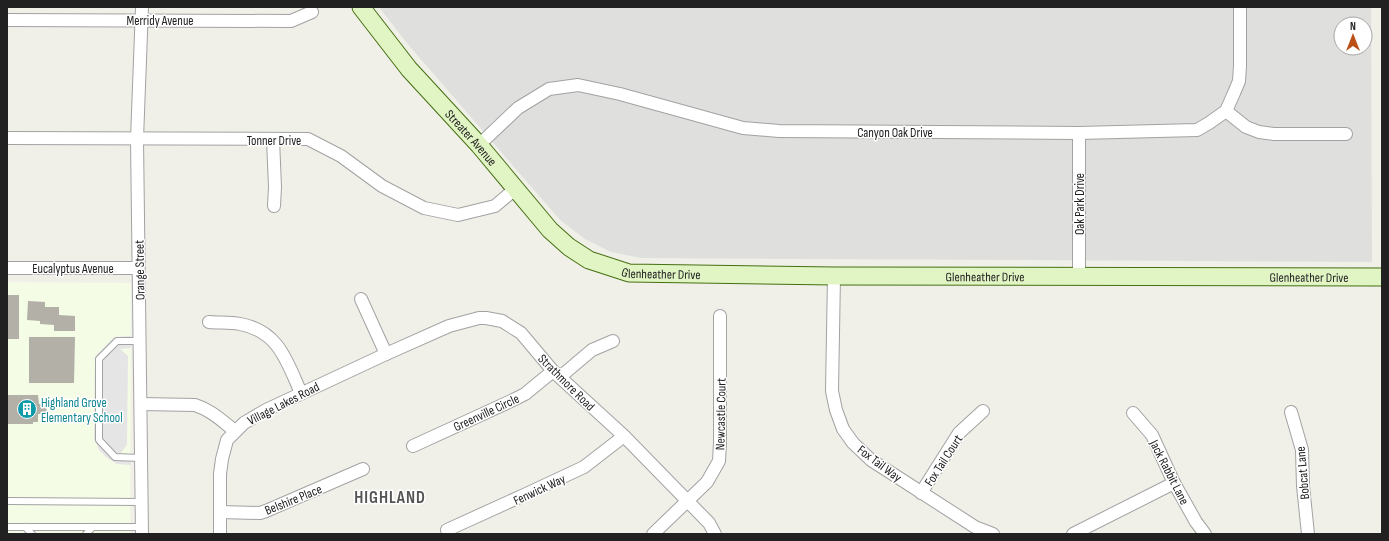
<svg xmlns="http://www.w3.org/2000/svg" width="1389" height="541" viewBox="0 0 1389 541" font-family="'Sofia Sans Condensed',sans-serif">
	<rect width="100%" height="100%" fill="#f0f0e9"/>
	<!-- residential -->
	<path fill="#dfdfde" fill-rule="evenodd" d="M 379,7 L 1371,7 L 1372,262 L 641,258 L 611,252 L 585,239 L 560,220 L 406,42 ZM 1341,24 L 1365,24 L 1365,48 L 1341,48 Z"/>
	<!-- education -->
	<path fill="#f5fce6" d="M 7,282 L 131,283 L 130,534 L 7,534 Z"/>
	<!-- parking -->
	<path fill="#e5e5e5" d="M 131,336 L 131,348 L 120,349 L 128,356 L 127,445 L 120,454 L 131,454 L 131,465 L 117,464 L 107,458 L 99,450 L 94,439 L 95,357 L 114,337 Z"/>
	<!-- building -->
	<g fill="#b3b0a8">
		<rect x="7" y="295" width="12" height="44"/>
		<path d="M 28,301 L 45,302 L 45,307 L 59,307 L 59,315 L 75,316 L 75,331 L 54,331 L 54,325 L 40,324 L 40,321 L 27,320 Z"/>
		<path d="M 29,337 L 75,337 L 74,383 L 29,383 Z"/>
		<path d="M 7,395 L 38,395 L 39,404 L 46,404 L 47,414 L 38,414 L 38,422 L 33,422 L 33,424 L 7,424 Z"/>
	</g>
	<g fill="none" stroke-linecap="round" stroke-linejoin="round">
		<defs>
			<g id="lane">
				<path d="M 140,341 L 117,341 L 99,359 L 99,440 L 115,457 L 141,458"/>
				<path d="M 7,501 L 141,502"/>
				<path d="M 7,527 L 142,527"/>
				<path d="M 25,527 L 32,534"/>
				<path d="M 86,534 L 93,527"/>
			</g>
			<g id="street">
				<path d="M 7,20 L 291,21 L 312,12"/>
				<path d="M 1226,111 L 1246,127 L 1259,132 L 1274,134 L 1346,134"/>
				<path d="M 7,138 L 308,139 L 341,156 L 382,186 L 424,208 L 458,215 L 495,206 L 515,189"/>
				<path d="M 273,139 L 275,187 L 274,206"/>
				<path d="M 479,145 L 518,108 L 549,89 L 578,85 L 620,94 L 743,128 L 779,131 L 1079,133 L 1197,130 L 1209,123 L 1226,111 L 1234,93 L 1239,81 L 1240,66 L 1240,7"/>
				<path d="M 7,268 L 138,268"/>
				<path d="M 1079,275 L 1079,133"/>
				<path d="M 834,276 L 832,391 L 836,410 L 843,429 L 853,443 L 871,460 L 975,527 L 993,534"/>
				<path d="M 361,299 L 386,354"/>
				<path d="M 209,322 C 219,323 230,322 240,324 C 279,331 287,362 301,393"/>
				<path d="M 560,377 L 592,350 L 613,341"/>
				<path d="M 141,404 L 195,405 C 211,410 222,421 235,431"/>
				<path d="M 1291,412 L 1302,450 L 1303,486 L 1308,534"/>
				<path d="M 1133,413 L 1152,435 L 1174,483 L 1196,522 L 1205,534"/>
				<path d="M 413,446 L 511,401 L 525,394 L 553,371"/>
				<path d="M 921,493 L 959,433 L 983,411"/>
				<path d="M 220,512 L 260,513 L 266,511 L 363,469"/>
				<path d="M 447,530 L 524,495 L 584,467 L 624,436"/>
				<path d="M 142,534 L 137,139 L 142,7"/>
				<path d="M 220,534 L 220,474 L 222,459 L 227,440 L 244,423 L 266,410 L 386,354 L 449,326 L 479,318 L 486,318 L 502,321 L 521,333 L 553,371 L 624,436 L 709,523 L 715,534"/>
				<path d="M 653,534 L 707,482 L 719,461 L 720,443 L 720,316"/>
				<path d="M 1073,534 L 1174,483"/>
			</g>
			<g id="secondary">
				<path id="s1" d="M 361,7 L 409,69 L 479,145 L 550,230 L 569,247 L 589,260 L 629,273 L 834,276 L 1382,277"/>
			</g>
		</defs>
		<!-- lane casing -->
		<use href="#lane" stroke="#a2a2a2" stroke-width="8"/>
		<!-- street casing -->
		<use href="#street" stroke="#a2a2a2" stroke-width="14"/>
		<!-- secondary casing -->
		<use href="#secondary" stroke="#456f11" stroke-width="19"/>
		<!-- lane -->
		<use href="#lane" stroke="#fff" stroke-width="6"/>
		<!-- street -->
		<use href="#street" stroke="#fff" stroke-width="12"/>
		<!-- secondary -->
		<use href="#secondary" stroke="#e1f4c4" stroke-width="17"/>
	</g>
	<!-- icons -->
	<defs>
		<symbol id="building-disc" viewBox="-11 -11 22 22"><circle r="9.5" fill="#0f9aa8" stroke="#fff"/><path d="M-4-6H4V6H1V3H-1V6H-4ZM-2.5-4.3h1.7v1.8h-1.7ZM.8-4.3h1.7v1.8H.8ZM-2.5-1h1.7V.8h-1.7ZM.8-1h1.7V.8H.8Z" fill="#fff"/></symbol>
	</defs>
	<g fill-rule="evenodd">
		<use href="#building-disc" x="16" y="398" width="22" height="22"/>
	</g>
	<g text-anchor="middle" stroke-width="3" stroke-linejoin="round" paint-order="stroke">
		<!-- street labels -->
		<g font-size="13" fill="#212121" stroke="#fff">
			<text x="160" y="25">Merridy Avenue</text>
			<text x="895" y="137">Canyon Oak Drive</text>
			<text dy="5" stroke="none"><textPath href="#s1" startOffset="171">Streater Avenue</textPath></text>
			<text x="274" y="145">Tonner Drive</text>
			<text transform="translate(1079 204) rotate(-90)" y="5">Oak Park Drive</text>
			<text x="73" y="273">Eucalyptus Avenue</text>
			<text transform="translate(139 270) rotate(-91)" y="5">Orange Street</text>
			<text dy="5" stroke="none"><textPath href="#s1" startOffset="416">Glenheather Drive</textPath></text>
			<text dy="5" stroke="none"><textPath href="#s1" startOffset="740">Glenheather Drive</textPath></text>
			<text dy="5" stroke="none"><textPath href="#s1" startOffset="1064">Glenheather Drive</textPath></text>
			<text transform="translate(567 382) rotate(45)" y="5">Strathmore Road</text>
			<text transform="translate(283 403) rotate(-27)" y="5">Village Lakes Road</text>
			<text transform="translate(486 412) rotate(-25)" y="5">Greenville Circle</text>
			<text transform="translate(720 414) rotate(-89)" y="5">Newcastle Court</text>
			<text transform="translate(943 460) rotate(-57)" y="5">Fox Tail Court</text>
			<text transform="translate(880 463) rotate(37)" y="5">Fox Tail Way</text>
			<text transform="translate(1170 472) rotate(63)" y="5">Jack Rabbit Lane</text>
			<text transform="translate(1302 473) rotate(-95)" y="5">Bobcat Lane</text>
			<text transform="translate(539 489) rotate(-25)" y="5">Fenwick Way</text>
			<text transform="translate(293 499) rotate(-22)" y="5">Belshire Place</text>
		</g>
		<!-- culture labels -->
		<g font-size="13" fill="#0d838f" stroke="#fff" text-anchor="start">
			<text x="41" y="407">Highland Grove<tspan x="41" dy="15">Elementary School</tspan></text>
		</g>
		<!-- district labels -->
		<g font-size="17" font-weight="bold" letter-spacing="1" fill="#545454" stroke="#fff">
			<text x="390" y="503">HIGHLAND</text>
		</g>
	</g>
	<!-- border -->
	<rect width="1389" height="541" fill="none" stroke="#212121" stroke-width="16"/>
	<!-- north arrow -->
	<g transform="translate(1353 36)"><circle r="19" fill="#ffffff" stroke="#a6a6a6"/>
	<path d="M0-3L7 15L0 10L-7 15Z" fill="#bc4f16"/>
	<text y="-6" font-size="11" font-weight="bold" text-anchor="middle" fill="#212121">N</text>
	</g>
</svg>
